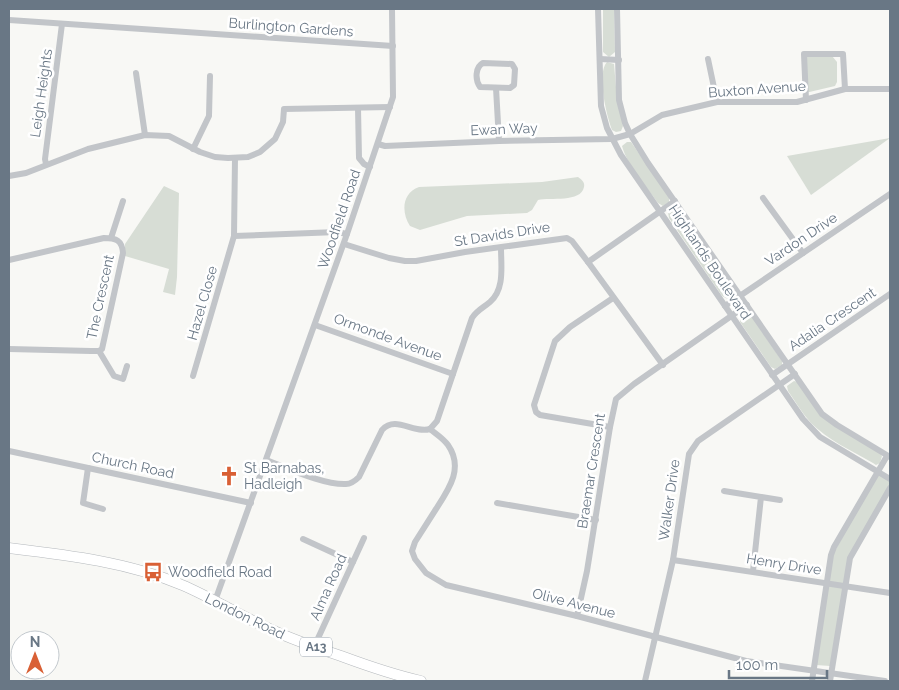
<svg xmlns="http://www.w3.org/2000/svg" width="899" height="690" viewBox="0 0 899 690" font-family="Raleway,sans-serif">
	<rect width="100%" height="100%" fill="#f8f8f5"/>
	<!-- green -->
	<g fill="#d7ddd5">
		<path d="M 603,9 L 614,9 L 615,52 L 609,57 L 603,52 Z"/>
		<path d="M 809,56 L 832,56 L 837,62 L 837,82 L 835,86 L 805,93 L 806,57 Z"/>
		<path d="M 607,62 L 614,64 L 616,87 L 623,126 L 621,131 L 616,132 L 612,130 C 607,116 596,74 607,62 Z"/>
		<path d="M 890,138 L 811,195 L 787,156 Z"/>
		<path d="M 627,142 L 631,142 L 669,197 L 669,202 L 663,206 L 658,203 C 647,187 627,165 622,146 Z"/>
		<path d="M 578,177 C 582,180 585,182 584,187 C 581,203 550,197 538,200 L 532,210 L 527,213 L 467,216 L 420,230 L 410,226 C 401,212 402,193 419,187 L 542,182 Z"/>
		<path d="M 164,186 L 179,193 L 177,277 L 175,295 L 163,292 L 169,269 L 125,256 L 125,244 Z"/>
		<path d="M 672,208 L 679,211 L 735,291 L 734,297 L 728,299 L 722,296 L 669,218 L 668,212 Z"/>
		<path d="M 746,312 L 750,314 L 782,361 L 782,365 L 775,369 L 771,367 L 740,322 L 740,315 Z"/>
		<path d="M 794,381 L 798,382 L 819,414 L 880,453 L 882,456 L 880,463 L 876,465 L 873,463 C 852,451 828,440 811,423 C 802,413 795,401 788,391 L 787,386 Z"/>
		<path d="M 879,472 L 890,478 L 890,486 L 853,551 L 830,666 L 816,665 L 832,556 Z"/>
	</g>
	<g fill="none" stroke-linecap="round" stroke-linejoin="round">
		<defs>
			<path id="primary" d="M 9,548 C 67,555 128,562 182,585 C 213,598 240,616 270,629 C 293,640 317,648 341,656 C 368,666 394,675 421,681"/>
		</defs>
		<!-- primary casing -->
		<use href="#primary" stroke="#b5b9bd" stroke-width="11"/>
		<!-- street -->
		<g stroke="#c2c5c9" stroke-width="6">
			<path d="M 598,9 L 601,106 L 607,128 L 621,155 L 803,419 L 820,437 L 890,479"/>
			<path d="M 617,9 L 619,100 L 625,123 L 630,134 L 648,163 L 822,414 L 837,425 L 890,457"/>
			<path d="M 9,20 L 393,46"/>
			<path d="M 600,59 L 619,60"/>
			<path d="M 708,59 L 717,102"/>
			<path d="M 483,63 L 512,64 L 515,69 L 514,85 L 510,88 L 480,87 C 475,80 475,67 483,63 Z"/>
			<path d="M 136,73 L 145,135"/>
			<path d="M 496,88 L 499,141"/>
			<path d="M 806,100 L 804,54 L 843,54 L 845,89"/>
			<path d="M 358,108 L 359,158 L 364,164 L 370,167"/>
			<path d="M 378,144 L 385,146 L 499,141 L 612,139 L 630,134 L 662,115 L 717,102 L 797,102 L 845,89 L 890,89"/>
			<path d="M 193,149 L 209,116 L 210,76"/>
			<path d="M 46,164 L 45,159 L 62,24"/>
			<path d="M 9,176 L 26,173 L 88,149 L 145,135 L 169,136 L 200,152 L 215,157 L 228,158 L 248,157 L 260,152 L 275,139 L 283,122 L 284,109 L 390,107"/>
			<path d="M 763,198 L 803,253"/>
			<path d="M 234,236 L 337,232 L 347,234"/>
			<path d="M 111,238 L 123,201"/>
			<path d="M 344,244 L 389,258 L 405,261 L 416,261 L 465,252 L 567,238 L 572,241 L 588,262 L 663,365"/>
			<path d="M 9,260 L 104,238 C 116,238 122,240 123,253 L 102,349 L 99,351 L 91,351 L 9,349"/>
			<path d="M 588,262 L 675,201"/>
			<path d="M 725,306 L 890,194"/>
			<path d="M 315,325 L 453,374"/>
			<path d="M 99,351 L 114,376 L 123,379 L 127,366"/>
			<path d="M 772,375 L 890,294"/>
			<path d="M 193,376 L 234,236 L 235,158"/>
			<path d="M 610,427 L 540,415 L 536,412 L 534,405 L 555,341 L 570,327 L 613,298"/>
			<path d="M 430,429 C 436,434 443,438 448,445 C 464,468 449,489 436,509 C 429,520 422,531 415,542 L 412,551 L 415,559 L 426,573 L 446,585 L 577,616 L 746,661 L 885,681"/>
			<path d="M 430,429 L 437,421 L 472,318 C 477,310 483,308 490,302 C 505,289 501,266 501,248"/>
			<path d="M 9,451 L 251,503"/>
			<path d="M 266,460 C 288,468 323,485 346,484 C 351,484 355,481 359,477 L 382,430 C 396,415 413,434 430,429"/>
			<path d="M 88,468 L 83,503 L 103,509"/>
			<path d="M 724,491 L 761,497 L 753,571"/>
			<path d="M 761,497 L 780,500"/>
			<path d="M 497,503 L 596,520"/>
			<path d="M 303,539 L 353,562"/>
			<path d="M 673,560 L 890,593"/>
			<path d="M 215,601 L 347,234 L 393,97 L 392,9"/>
			<path d="M 577,616 L 587,571 L 610,427 L 616,399 L 634,384 L 747,305"/>
			<path d="M 314,647 L 364,538"/>
			<path d="M 645,681 L 673,560 L 689,454 L 698,441 L 795,374"/>
			<path d="M 812,681 L 831,555 L 834,547 L 887,456"/>
			<path d="M 830,681 L 850,558 L 890,488"/>
		</g>
		<!-- primary -->
		<use href="#primary" stroke="#fff" stroke-width="10"/>
	</g>
	<!-- icons -->
	<defs>
		<symbol id="church-bare" viewBox="-9 -9 18 18"><path d="M-1.2-6h2.4v3.5h3.3v2.4h-3.3V6h-2.4V-.1h-3.3v-2.4h3.3Z" fill="#d96035" stroke="#fff" stroke-width="2.5" paint-order="stroke"/></symbol>
		<symbol id="bus-bare" viewBox="-9 -9 18 18"><path d="M-5-6H5V4H4V6H2V4H-2V6H-4V4H-5ZM-3.5-4V0h7V-4ZM-3.5 1.2v1.5H-2V1.2ZM2 1.2v1.5H3.5V1.2Z" fill="#d96035" stroke="#fff" stroke-width="2.5" paint-order="stroke"/></symbol>
	</defs>
	<g fill-rule="evenodd">
		<use href="#church-bare" x="215" y="462" width="28" height="28"/>
		<use href="#bus-bare" x="139" y="558" width="28" height="28"/>
	</g>
	<g text-anchor="middle" stroke-width="5" stroke-linejoin="round" paint-order="stroke">
		<!-- shield labels -->
		<rect fill="#fff" stroke="#96a0aa" stroke-width="1" x="300" y="637.5" width="32" height="19" rx="4"/>
		<g font-size="12" font-weight="bold" fill="#697785">
			<text x="316" y="651">A13</text>
		</g>
		<!-- street labels -->
		<g font-size="14" fill="#697785" stroke="#fff">
			<text transform="translate(291 27) rotate(4)" y="5">Burlington Gardens</text>
			<text transform="translate(757 89) rotate(-4)" y="5">Buxton Avenue</text>
			<text transform="translate(41 93) rotate(-82)" y="5">Leigh Heights</text>
			<text transform="translate(504 129) rotate(-2)" y="5">Ewan Way</text>
			<text transform="translate(339 219) rotate(-71)" y="5">Woodfield Road</text>
			<text transform="translate(502 234) rotate(-9)" y="5">St Davids Drive</text>
			<text transform="translate(801 239) rotate(-34)" y="5">Vardon Drive</text>
			<text transform="translate(710 262) rotate(56)" y="5">Highlands Boulevard</text>
			<text transform="translate(100 297) rotate(-78)" y="5">The Crescent</text>
			<text transform="translate(202 303) rotate(-74)" y="5">Hazel Close</text>
			<text transform="translate(832 319) rotate(-34)" y="5">Adalia Crescent</text>
			<text transform="translate(388 337) rotate(20)" y="5">Ormonde Avenue</text>
			<text transform="translate(133 465) rotate(12)" y="5">Church Road</text>
			<text transform="translate(591 471) rotate(-81)" y="5">Braemar Crescent</text>
			<text transform="translate(669 500) rotate(-82)" y="5">Walker Drive</text>
			<text transform="translate(784 564) rotate(9)" y="5">Henry Drive</text>
			<text transform="translate(328 587) rotate(-66)" y="5">Alma Road</text>
			<text transform="translate(574 603) rotate(14)" y="5">Olive Avenue</text>
			<text transform="translate(245 616) rotate(26)" y="5">London Road</text>
		</g>
		<!-- poi labels -->
		<g font-size="14" fill="#697785" stroke="#fff" text-anchor="start">
			<text x="244" y="473">St Barnabas,<tspan x="244" dy="16">Hadleigh</tspan></text>
			<text x="168" y="577">Woodfield Road</text>
		</g>
	</g>
	<!-- border -->
	<rect width="899" height="690" fill="none" stroke="#697785" stroke-width="20"/>
	<!-- north arrow -->
	<g transform="translate(35 655)"><circle r="24" fill="#ffffff" stroke="#c3c9ce"/>
	<path d="M0-4L9 19L0 12L-9 19Z" fill="#d96035"/>
	<text y="-8" font-size="14" font-weight="bold" text-anchor="middle" fill="#697785">N</text>
	</g>
	<!-- scale -->
	<path d="M729 670v8h98v-8" fill="none" stroke="#697785" stroke-width="2.5"/>
	<text x="736" y="670" font-size="15" fill="#697785" stroke="#ffffff" stroke-width="4" paint-order="stroke">100 m</text>
</svg>
